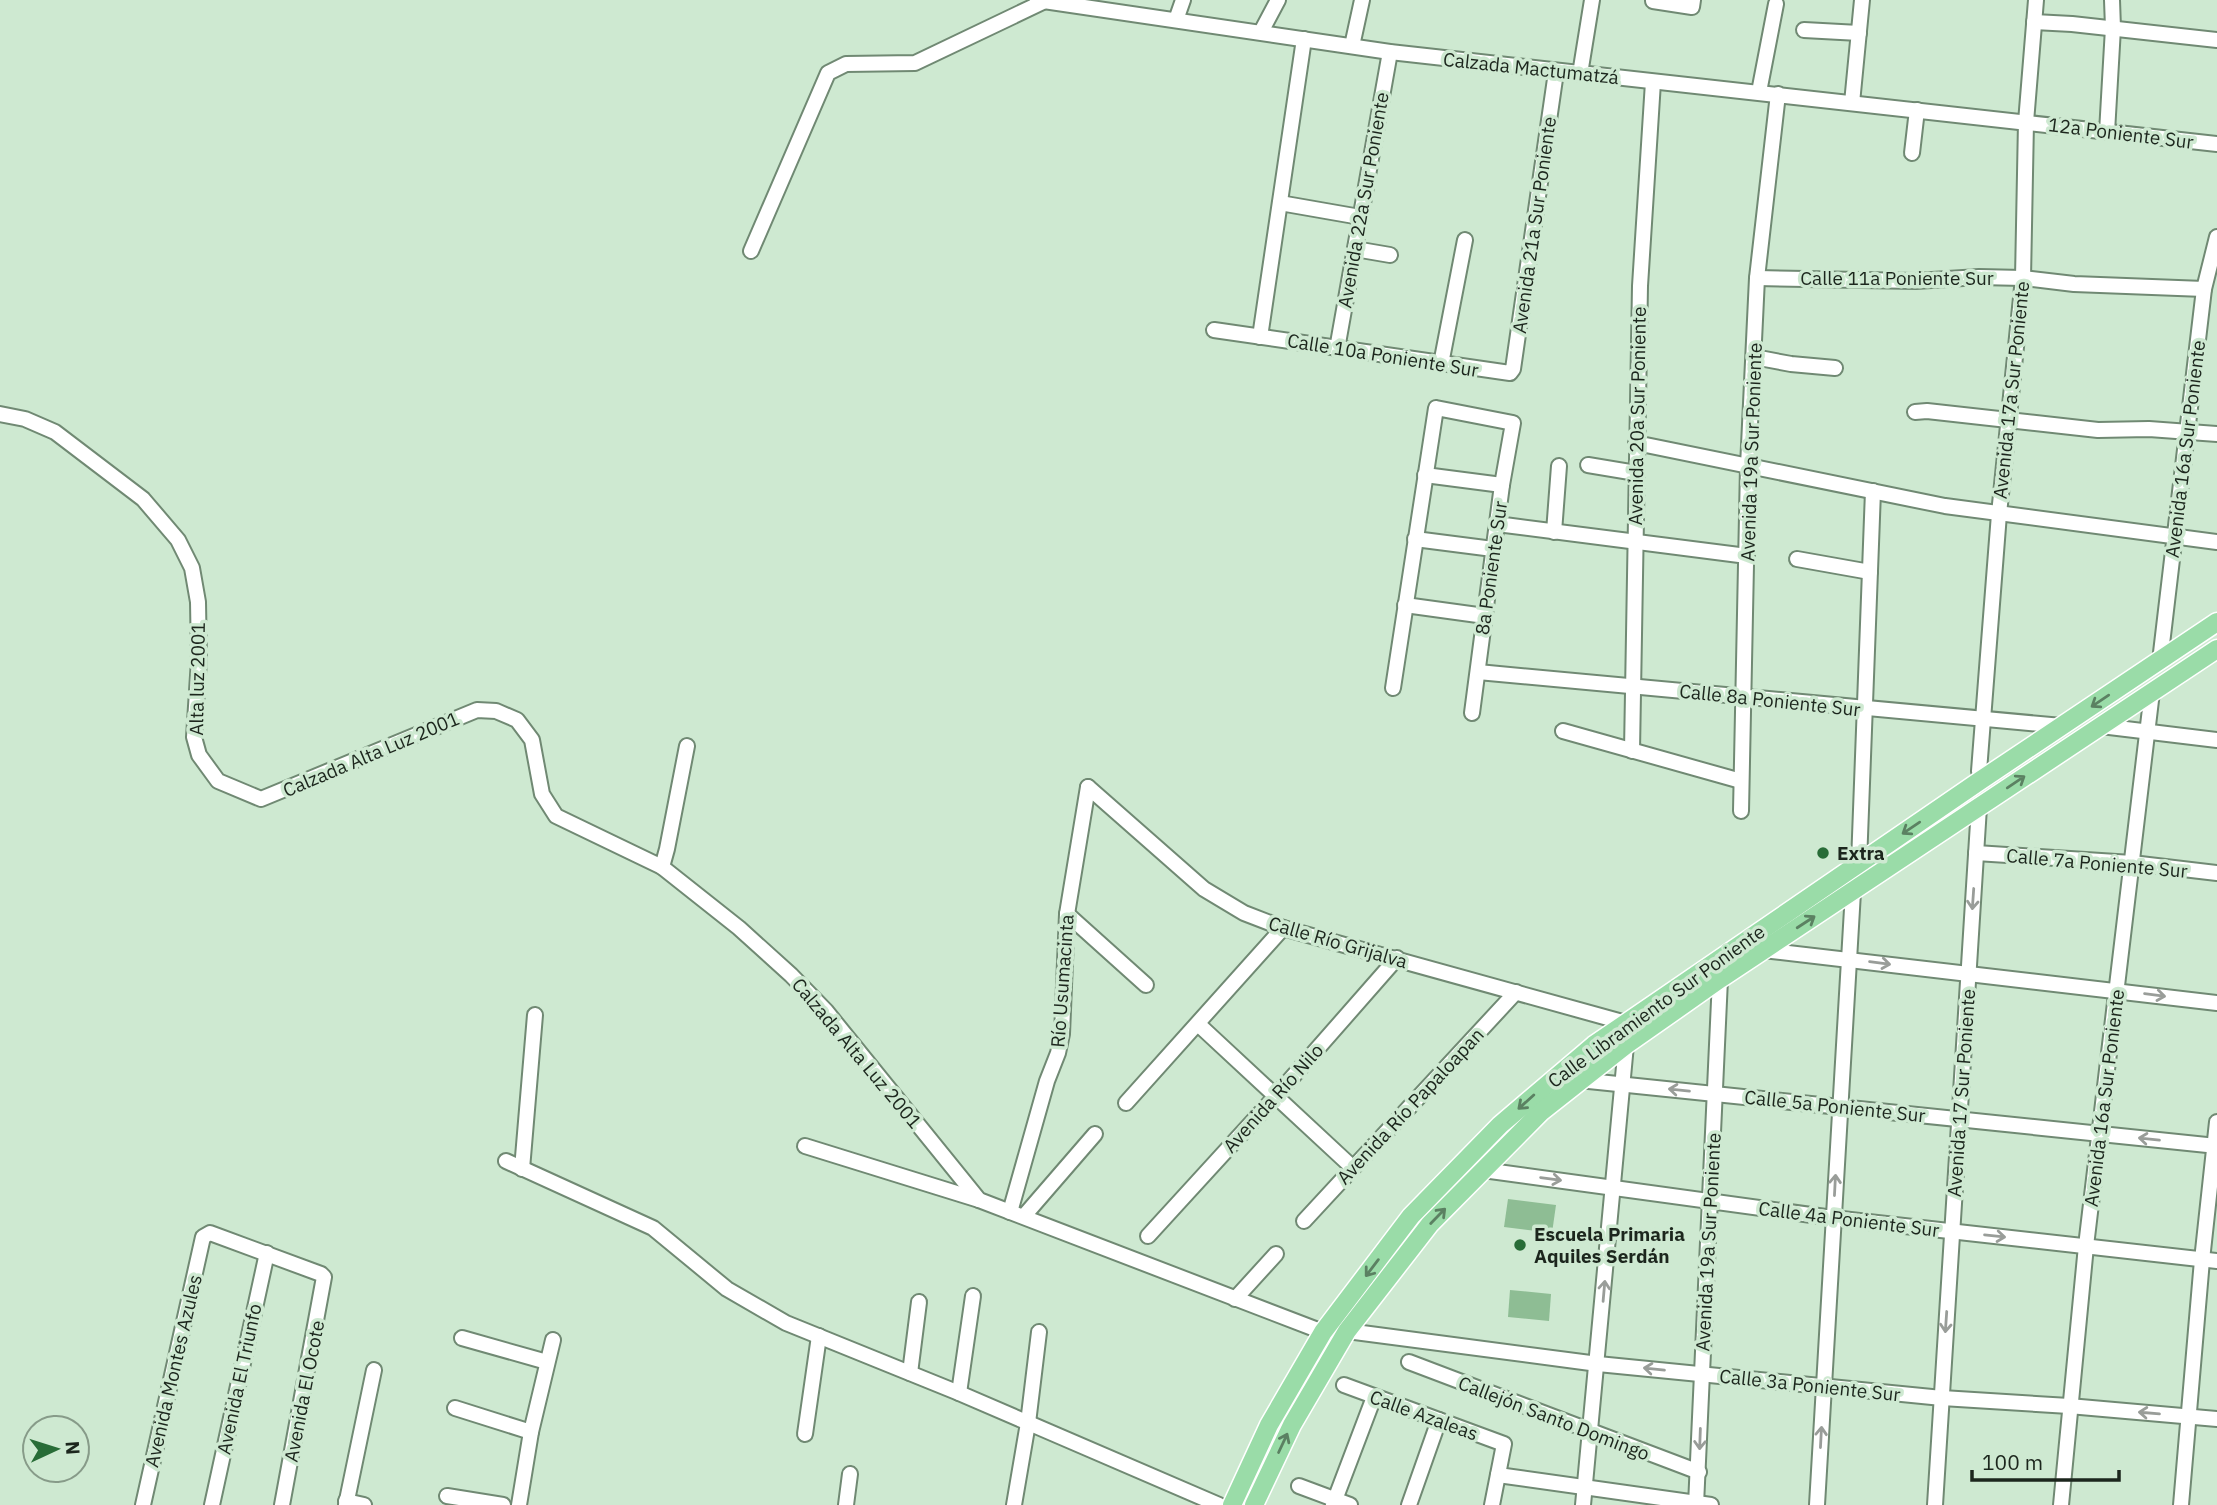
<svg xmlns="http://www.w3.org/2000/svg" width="2217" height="1505" viewBox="0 0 2217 1505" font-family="'IBM Plex Sans',sans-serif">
	<rect width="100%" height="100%" fill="#cee9d1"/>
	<!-- green -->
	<g fill="#8ebd94">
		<path d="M 1508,1199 L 1556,1205 L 1552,1233 L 1504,1227 Z"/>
		<path d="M 1510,1290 L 1551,1294 L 1549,1321 L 1508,1317 Z"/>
	</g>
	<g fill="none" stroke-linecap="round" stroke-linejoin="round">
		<defs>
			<g id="minor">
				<path d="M 1037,0 L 1390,52 L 2217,144"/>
				<path d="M 1653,1 L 1692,7 L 1693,0"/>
				<path d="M 1176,20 L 1183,0"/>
				<path d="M 2034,22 L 2072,24 L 2217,40"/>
				<path d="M 1804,30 L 1859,33"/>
				<path d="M 1261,32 L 1278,0"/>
				<path d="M 1352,46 L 1362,0"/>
				<path d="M 1580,74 L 1592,0"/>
				<path d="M 1759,92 L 1776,4"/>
				<path d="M 1852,103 L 1862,0"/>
				<path d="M 2107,132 L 2113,28 L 2112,0"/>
				<path d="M 1912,153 L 1917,110"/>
				<path d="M 1280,203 L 1360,217"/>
				<path d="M 1355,249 L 1390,255"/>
				<path d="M 751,251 L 828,73 L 846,64 L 915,63 L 1045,1"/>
				<path d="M 1757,278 L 1916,281 L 1979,277 L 2023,278 L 2074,284 L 2204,289"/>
				<path d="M 1214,330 L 1510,373 L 1513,369 L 1556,72"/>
				<path d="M 1260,337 L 1304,39"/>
				<path d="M 1337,349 L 1390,52"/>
				<path d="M 1754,357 L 1791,364 L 1835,368"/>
				<path d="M 1441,364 L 1465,240"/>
				<path d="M 1915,412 L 1927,411 L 2098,430 L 2149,429 L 2217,434"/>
				<path d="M 0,414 L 25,419 L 55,432 L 143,499 L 178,540 L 192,568 L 198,602 L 199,660 L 194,737 L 199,755 L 218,781 L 261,799 L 477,710 L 496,711 L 517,720 L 532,740 L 542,794 L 556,816 L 662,867 L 739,928 L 791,975 L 826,1011 L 979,1200 L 1323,1332"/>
				<path d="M 1636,443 L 1945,506 L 2217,542"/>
				<path d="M 1588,465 L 1636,473"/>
				<path d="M 1425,475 L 1502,485"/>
				<path d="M 1497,524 L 1747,556"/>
				<path d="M 1554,532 L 1559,466"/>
				<path d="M 1415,539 L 1493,549"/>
				<path d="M 1797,559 L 1870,572"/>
				<path d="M 1405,605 L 1485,616"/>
				<path d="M 2160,661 L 2204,289 L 2217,237"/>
				<path d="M 1478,672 L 2062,726"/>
				<path d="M 1393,688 L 1436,408 L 1513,423 L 1502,485 L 1472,713"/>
				<path d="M 2101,726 L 2217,740"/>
				<path d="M 1563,731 L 1741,781"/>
				<path d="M 1632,751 L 1640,286 L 1653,82"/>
				<path d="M 1981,780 L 1979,771 L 1999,514 L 2023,278 L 2026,122 L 2036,0"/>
				<path d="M 1088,787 L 1204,889 L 1244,913 L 1283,928 L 1626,1023"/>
				<path d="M 1741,811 L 1748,466 L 1757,278 L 1778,94"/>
				<path d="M 1976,853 L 2132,863 L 2217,873"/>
				<path d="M 1859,863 L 1873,491"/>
				<path d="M 662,867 L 667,849 L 687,746"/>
				<path d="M 1067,914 L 1146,985"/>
				<path d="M 1763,950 L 2217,1003"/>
				<path d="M 1198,1024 L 1352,1167"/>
				<path d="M 1579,1080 L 2217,1146"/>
				<path d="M 1126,1103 L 1283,928"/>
				<path d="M 805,1146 L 979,1200"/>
				<path d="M 506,1161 L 653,1228 L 727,1289 L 786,1323 L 959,1393 L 1219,1505"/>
				<path d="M 522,1169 L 535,1015"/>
				<path d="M 1483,1170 L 1833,1218 L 2217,1261"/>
				<path d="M 1010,1212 L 1047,1081 L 1058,1053 L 1062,1034 L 1067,914 L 1088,787"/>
				<path d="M 1024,1216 L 1095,1134"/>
				<path d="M 1304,1221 L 1516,992"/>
				<path d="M 1148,1236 L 1275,1097 L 1397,958"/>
				<path d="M 1235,1299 L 1276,1254"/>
				<path d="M 1347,1331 L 1598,1364 L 1942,1398 L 2069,1406 L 2217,1419"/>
				<path d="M 462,1338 L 547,1362"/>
				<path d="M 1409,1362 L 1699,1472"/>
				<path d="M 910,1373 L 919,1302"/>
				<path d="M 1344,1385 L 1504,1444 L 1492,1505"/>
				<path d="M 959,1393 L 973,1296"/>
				<path d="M 455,1408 L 531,1432"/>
				<path d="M 805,1434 L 819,1336"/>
				<path d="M 1498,1475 L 1711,1505"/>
				<path d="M 1299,1486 L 1350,1505"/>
				<path d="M 447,1496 L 503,1505"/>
				<path d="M 346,1501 L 364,1505"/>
				<path d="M 143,1505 L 203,1237 L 210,1233 L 321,1274 L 324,1277 L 282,1505"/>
				<path d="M 212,1505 L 267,1253"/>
				<path d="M 346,1505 L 374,1370"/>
				<path d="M 519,1505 L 531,1432 L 553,1340"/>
				<path d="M 846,1505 L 850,1474"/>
				<path d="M 1014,1505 L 1028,1423 L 1039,1332"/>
				<path d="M 1333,1505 L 1374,1397"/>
				<path d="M 1409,1505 L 1439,1420"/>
				<path d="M 1583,1505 L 1626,1045"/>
				<path d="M 1696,1505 L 1720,979"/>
				<path d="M 1817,1505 L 1853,892"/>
				<path d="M 1935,1505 L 1979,807"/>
				<path d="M 2061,1505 L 2086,1246 L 2152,692"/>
				<path d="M 2181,1505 L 2202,1260 L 2217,1122"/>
			</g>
			<g id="major">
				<path d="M 1232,1505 L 1269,1425 L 1323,1332 L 1411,1216 L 1500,1125 L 1594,1045 L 1981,780 L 2217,622"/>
				<path d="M 1254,1505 L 1292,1425 L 1347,1331 L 1430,1224 L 1541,1112 L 1626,1045 L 1720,979 L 2217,649"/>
			</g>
		</defs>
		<!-- minor casing -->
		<use href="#minor" stroke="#708973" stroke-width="18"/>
		<!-- major casing -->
		<use href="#major" stroke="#fff" stroke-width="21"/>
		<!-- minor -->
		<use href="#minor" stroke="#fff" stroke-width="14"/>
		<!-- major -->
		<use href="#major" stroke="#9adca8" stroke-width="18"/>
	</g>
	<!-- one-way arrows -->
	<defs><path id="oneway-shaft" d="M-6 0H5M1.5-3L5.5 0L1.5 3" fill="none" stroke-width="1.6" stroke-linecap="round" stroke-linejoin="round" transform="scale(1.75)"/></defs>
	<g stroke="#5b8162">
		<use href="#oneway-shaft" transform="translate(2100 701) rotate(146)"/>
		<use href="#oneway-shaft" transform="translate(2016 782) rotate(-34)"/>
		<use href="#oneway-shaft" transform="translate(1911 828) rotate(146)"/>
		<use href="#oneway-shaft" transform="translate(1806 922) rotate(-33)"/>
		<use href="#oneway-shaft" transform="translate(1526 1102) rotate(138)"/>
		<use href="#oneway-shaft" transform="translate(1438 1216) rotate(-46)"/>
		<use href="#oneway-shaft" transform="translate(1372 1268) rotate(127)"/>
		<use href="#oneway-shaft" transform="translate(1283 1443) rotate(-65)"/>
	</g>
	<g stroke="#999d99">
		<use href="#oneway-shaft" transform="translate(1973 899) rotate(94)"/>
		<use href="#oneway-shaft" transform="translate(1880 963) rotate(7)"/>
		<use href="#oneway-shaft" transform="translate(2155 995) rotate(7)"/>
		<use href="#oneway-shaft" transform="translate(1679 1090) rotate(-174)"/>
		<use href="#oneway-shaft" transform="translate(2149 1139) rotate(-174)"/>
		<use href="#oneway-shaft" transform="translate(1551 1179) rotate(8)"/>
		<use href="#oneway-shaft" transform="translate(1835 1185) rotate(-87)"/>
		<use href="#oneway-shaft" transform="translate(1995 1236) rotate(6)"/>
		<use href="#oneway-shaft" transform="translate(1604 1291) rotate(-85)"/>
		<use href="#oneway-shaft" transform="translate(1946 1322) rotate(94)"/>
		<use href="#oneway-shaft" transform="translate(1654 1369) rotate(-174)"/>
		<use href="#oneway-shaft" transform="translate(2149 1413) rotate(-175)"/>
		<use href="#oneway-shaft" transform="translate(1821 1437) rotate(-87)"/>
		<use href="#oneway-shaft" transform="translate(1700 1439) rotate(92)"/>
	</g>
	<!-- markers -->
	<g fill="#286c37" stroke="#cee9d1" stroke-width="2.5">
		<circle cx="1823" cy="853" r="7"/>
		<circle cx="1520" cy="1245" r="7"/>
	</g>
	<g text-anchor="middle" stroke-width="7" stroke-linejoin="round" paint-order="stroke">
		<!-- street labels -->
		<g font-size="19" fill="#1c261d" stroke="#cee9d1">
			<text transform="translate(1531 68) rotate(6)" y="7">Calzada Mactumatzá</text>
			<text transform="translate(2121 133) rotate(7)" y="7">12a Poniente Sur</text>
			<text transform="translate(1363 200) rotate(-80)" y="7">Avenida 22a Sur Poniente</text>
			<text transform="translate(1534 225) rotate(-82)" y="7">Avenida 21a Sur Poniente</text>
			<text x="1897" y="285">Calle 11a Poniente Sur</text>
			<text transform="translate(1383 355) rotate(9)" y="7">Calle 10a Poniente Sur</text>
			<text transform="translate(2011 390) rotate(-84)" y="7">Avenida 17a Sur Poniente</text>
			<text transform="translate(1637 416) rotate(-89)" y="7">Avenida 20a Sur Poniente</text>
			<text transform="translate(2185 449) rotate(-83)" y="7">Avenida 16a Sur Poniente</text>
			<text transform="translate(1751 452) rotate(-88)" y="7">Avenida 19a Sur Poniente</text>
			<text transform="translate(1491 568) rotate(-82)" y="7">8a Poniente Sur</text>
			<text transform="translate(197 679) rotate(-89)" y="7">Alta luz 2001</text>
			<text transform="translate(1770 700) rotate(6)" y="7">Calle 8a Poniente Sur</text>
			<text transform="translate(371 754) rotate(-23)" y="7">Calzada Alta Luz 2001</text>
			<text transform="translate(2097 863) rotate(5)" y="7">Calle 7a Poniente Sur</text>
			<text transform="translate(1338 942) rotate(16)" y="7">Calle Río Grijalva</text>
			<text transform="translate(1062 981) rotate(-86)" y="7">Río Usumacinta</text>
			<text transform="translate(1656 1006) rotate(-36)" y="7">Calle Libramiento Sur Poniente</text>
			<text transform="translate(857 1053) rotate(50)" y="7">Calzada Alta Luz 2001</text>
			<text transform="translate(1961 1093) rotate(-86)" y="7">Avenida 17 Sur Poniente</text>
			<text transform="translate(1273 1098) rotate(-48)" y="7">Avenida Río Nilo</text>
			<text transform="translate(2104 1098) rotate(-83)" y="7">Avenida 16a Sur Poniente</text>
			<text transform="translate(1410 1106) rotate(-47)" y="7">Avenida Río Papaloapan</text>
			<text transform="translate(1835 1106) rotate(6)" y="7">Calle 5a Poniente Sur</text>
			<text transform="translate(1849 1219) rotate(7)" y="7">Calle 4a Poniente Sur</text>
			<text transform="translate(1708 1242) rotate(-87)" y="7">Avenida 19a Sur Poniente</text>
			<text transform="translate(173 1371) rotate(-77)" y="7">Avenida Montes Azules</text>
			<text transform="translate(239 1379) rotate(-78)" y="7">Avenida El Triunfo</text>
			<text transform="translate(1810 1385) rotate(6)" y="7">Calle 3a Poniente Sur</text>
			<text transform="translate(304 1391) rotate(-79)" y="7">Avenida El Ocote</text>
			<text transform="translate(1424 1415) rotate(20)" y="7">Calle Azaleas</text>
			<text transform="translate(1554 1418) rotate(21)" y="7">Callejón Santo Domingo</text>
		</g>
		<!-- poi labels -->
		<g font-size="19" font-weight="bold" fill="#1c261d" stroke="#cee9d1" text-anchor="start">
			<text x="1837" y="860">Extra</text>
			<text x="1534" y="1241">Escuela Primaria<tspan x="1534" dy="22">Aquiles Serdán</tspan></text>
		</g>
	</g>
	<!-- north arrow -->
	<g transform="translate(56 1449) rotate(86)"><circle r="33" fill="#cee9d1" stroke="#879b89" stroke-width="2"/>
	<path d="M0-5L12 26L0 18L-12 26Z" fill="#286c37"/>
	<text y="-10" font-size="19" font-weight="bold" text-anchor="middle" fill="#1c261d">N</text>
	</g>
	<!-- scale -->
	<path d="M1972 1470v10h147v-10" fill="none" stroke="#1c261d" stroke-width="3.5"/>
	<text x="1982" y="1470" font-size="21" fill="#1c261d" stroke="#cee9d1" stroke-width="5" paint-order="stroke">100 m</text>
</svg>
